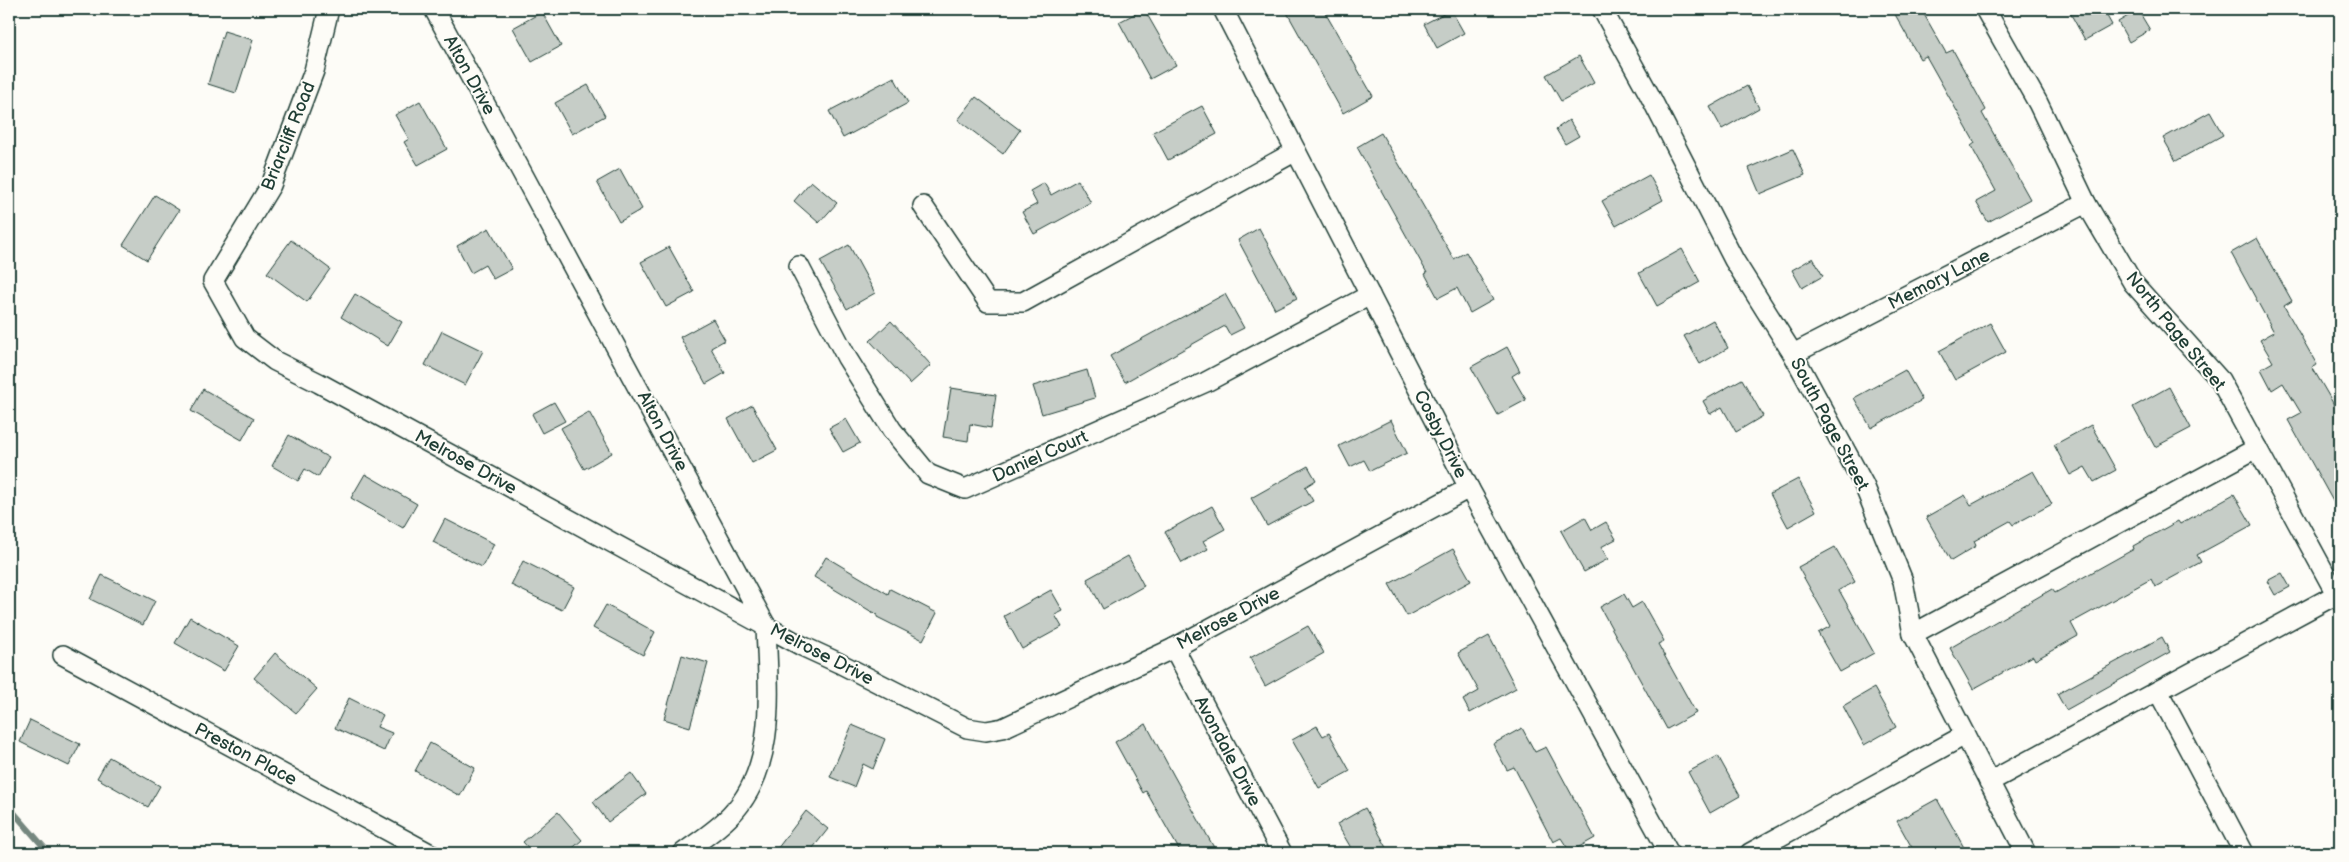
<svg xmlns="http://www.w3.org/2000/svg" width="2349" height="862" viewBox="0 0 2349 862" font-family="'Balsamiq Sans',sans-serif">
	<rect width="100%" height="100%" fill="#fdfcf7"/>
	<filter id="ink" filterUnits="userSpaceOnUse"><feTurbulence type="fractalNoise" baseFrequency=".02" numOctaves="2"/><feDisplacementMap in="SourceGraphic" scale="10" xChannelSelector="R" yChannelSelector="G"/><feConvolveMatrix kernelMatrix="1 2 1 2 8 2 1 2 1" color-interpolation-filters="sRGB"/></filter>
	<g filter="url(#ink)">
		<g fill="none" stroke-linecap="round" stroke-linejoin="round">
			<!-- stream -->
			<path stroke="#75877f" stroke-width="6" d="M 9,807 L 49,853"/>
		</g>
		<!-- building -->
		<g fill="#c6cdc7" stroke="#1f3d34">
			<path d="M 1144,9 L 1176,65 L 1150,79 L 1119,22 Z"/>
			<path d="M 1285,9 L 1323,9 L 1373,96 L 1343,113 Z"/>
			<path d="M 1892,9 L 1921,9 L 1946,53 L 1953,50 L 1986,110 L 1982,113 L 2030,199 L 1988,222 L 1976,202 L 1996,191 L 1971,146 L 1975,143 L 1926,56 L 1920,59 Z"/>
			<path d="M 2068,9 L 2103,9 L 2112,25 L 2085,40 Z"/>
			<path d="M 1451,10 L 1464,33 L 1437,48 L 1424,24 Z"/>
			<path d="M 2138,10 L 2150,30 L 2129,42 L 2118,22 Z"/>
			<path d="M 542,12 L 561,46 L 532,62 L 513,28 Z"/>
			<path d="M 224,31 L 253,40 L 236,93 L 208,84 Z"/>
			<path d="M 1579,56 L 1594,83 L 1561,101 L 1546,75 Z"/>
			<path d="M 894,77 L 908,103 L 843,138 L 829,111 Z"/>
			<path d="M 588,85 L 605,116 L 572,134 L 555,103 Z"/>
			<path d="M 1747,86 L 1759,108 L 1722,129 L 1710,107 Z"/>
			<path d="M 976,97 L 1020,130 L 1003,154 L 958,120 Z"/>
			<path d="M 420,101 L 447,149 L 418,165 L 404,142 L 409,139 L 395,115 Z"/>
			<path d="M 1202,106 L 1217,134 L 1168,160 L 1153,132 Z"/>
			<path d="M 2210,112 L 2223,135 L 2176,161 L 2163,138 Z"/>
			<path d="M 1569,120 L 1579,136 L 1565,144 L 1556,129 Z"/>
			<path d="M 1381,133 L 1454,259 L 1466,252 L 1493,300 L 1470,313 L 1457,288 L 1438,298 L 1425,274 L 1427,273 L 1357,147 Z"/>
			<path d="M 1793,149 L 1805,175 L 1760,194 L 1749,168 Z"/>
			<path d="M 620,169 L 642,209 L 619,222 L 597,182 Z"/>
			<path d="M 1649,175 L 1663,200 L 1616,226 L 1602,201 Z"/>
			<path d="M 1078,180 L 1091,203 L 1034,234 L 1022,212 L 1037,204 L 1030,191 L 1044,183 L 1051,195 Z"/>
			<path d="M 811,181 L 837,203 L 819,223 L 794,201 Z"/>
			<path d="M 155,195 L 179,210 L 147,260 L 123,245 Z"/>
			<path d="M 489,228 L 512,269 L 493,279 L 485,265 L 471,273 L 457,246 Z"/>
			<path d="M 1259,228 L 1297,298 L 1275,309 L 1238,240 Z"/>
			<path d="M 2257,238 L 2292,301 L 2284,306 L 2317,365 L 2312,367 L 2340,415 L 2340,514 L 2288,420 L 2301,413 L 2283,383 L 2272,390 L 2261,369 L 2273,362 L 2260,340 L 2274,332 L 2231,253 Z"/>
			<path d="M 291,240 L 330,269 L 307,302 L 267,273 Z"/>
			<path d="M 849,245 L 875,293 L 847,309 L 820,261 Z"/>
			<path d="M 669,247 L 694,292 L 666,307 L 641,262 Z"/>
			<path d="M 1682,249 L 1700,282 L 1657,306 L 1639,273 Z"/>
			<path d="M 1813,258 L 1823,276 L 1802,288 L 1792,270 Z"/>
			<path d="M 355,294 L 402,322 L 388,346 L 341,317 Z"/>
			<path d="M 1225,294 L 1244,328 L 1230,335 L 1225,326 L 1125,382 L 1110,356 Z"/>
			<path d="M 713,319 L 725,340 L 711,348 L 725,373 L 706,384 L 680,337 Z"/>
			<path d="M 1713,320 L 1728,348 L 1700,364 L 1684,336 Z"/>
			<path d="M 891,321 L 931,365 L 910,384 L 870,341 Z"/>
			<path d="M 1990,323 L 2006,352 L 1955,380 L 1939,351 Z"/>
			<path d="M 442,331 L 483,351 L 465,385 L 425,365 Z"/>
			<path d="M 1507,347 L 1520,371 L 1512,376 L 1526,400 L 1498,415 L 1471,367 Z"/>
			<path d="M 1087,370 L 1095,398 L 1042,414 L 1033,386 Z"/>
			<path d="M 1905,370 L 1922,400 L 1871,428 L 1854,398 Z"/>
			<path d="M 1742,379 L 1763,416 L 1736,432 L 1722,407 L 1710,414 L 1703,401 Z"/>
			<path d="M 2169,387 L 2191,428 L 2155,447 L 2133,407 Z"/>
			<path d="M 951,388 L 996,395 L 991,428 L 970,424 L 968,441 L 943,437 Z"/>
			<path d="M 203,389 L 254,418 L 242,440 L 191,411 Z"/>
			<path d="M 554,402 L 565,421 L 542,433 L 532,414 Z"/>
			<path d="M 752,405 L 777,450 L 752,463 L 728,419 Z"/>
			<path d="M 589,412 L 612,453 L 584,469 L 561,428 Z"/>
			<path d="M 846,419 L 860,443 L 843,452 L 829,428 Z"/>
			<path d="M 1391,420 L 1407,453 L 1370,471 L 1364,460 L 1350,467 L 1339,446 Z"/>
			<path d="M 2091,425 L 2116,470 L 2094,482 L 2085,467 L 2070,475 L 2054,445 Z"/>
			<path d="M 289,435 L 329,458 L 318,477 L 305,469 L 298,481 L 272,466 Z"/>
			<path d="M 1308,466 L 1316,480 L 1305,487 L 1313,501 L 1267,526 L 1251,498 Z"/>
			<path d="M 2033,471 L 2052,504 L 2013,525 L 2010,521 L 1974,541 L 1976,546 L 1951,561 L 1926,517 L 1965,495 L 1971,505 Z"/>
			<path d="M 365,474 L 417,504 L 403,528 L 351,498 Z"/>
			<path d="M 1798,479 L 1816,511 L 1788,527 L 1770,494 Z"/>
			<path d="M 2234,494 L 2252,525 L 2197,555 L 2201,562 L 2155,587 L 2151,579 L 2071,623 L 2078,636 L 2035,660 L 2033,656 L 1973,689 L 1950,648 L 2052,589 L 2055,593 L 2134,549 L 2133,546 L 2178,521 L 2180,524 Z"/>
			<path d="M 1212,506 L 1225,529 L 1203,541 L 1208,549 L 1182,563 L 1165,532 Z"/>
			<path d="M 1585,517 L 1592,530 L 1606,522 L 1616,539 L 1601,547 L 1608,559 L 1584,572 L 1561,531 Z"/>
			<path d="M 445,519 L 494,544 L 482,567 L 433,542 Z"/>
			<path d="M 1835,547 L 1855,582 L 1839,590 L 1874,653 L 1840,672 L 1818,633 L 1831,626 L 1798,567 Z"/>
			<path d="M 1453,549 L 1471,581 L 1407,616 L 1389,584 Z"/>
			<path d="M 1128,556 L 1144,586 L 1103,609 L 1087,579 Z"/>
			<path d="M 826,557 L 888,594 L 890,589 L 937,613 L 923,640 L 877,617 L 877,615 L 814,577 Z"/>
			<path d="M 523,561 L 574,587 L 562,610 L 511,585 Z"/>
			<path d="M 2282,573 L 2290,587 L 2275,595 L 2267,581 Z"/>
			<path d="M 102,575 L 155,601 L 143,625 L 90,599 Z"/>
			<path d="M 1051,590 L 1063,611 L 1055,615 L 1062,627 L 1022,649 L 1004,616 Z"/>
			<path d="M 1624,594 L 1632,608 L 1642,602 L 1664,641 L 1658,644 L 1696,713 L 1667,729 L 1600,607 Z"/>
			<path d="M 606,605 L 655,632 L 643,655 L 593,628 Z"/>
			<path d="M 190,617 L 239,646 L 224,671 L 175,643 Z"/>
			<path d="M 1308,626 L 1324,653 L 1265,686 L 1250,658 Z"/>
			<path d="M 1489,636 L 1516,688 L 1470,713 L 1463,700 L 1479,691 L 1458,653 Z"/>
			<path d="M 2162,637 L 2170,652 L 2066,710 L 2057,694 Z"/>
			<path d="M 275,653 L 317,689 L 296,713 L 254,678 Z"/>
			<path d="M 682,655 L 708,663 L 690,727 L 664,719 Z"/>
			<path d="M 1874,688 L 1896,727 L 1864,745 L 1843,706 Z"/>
			<path d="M 349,698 L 383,715 L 377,727 L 392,733 L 384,751 L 335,728 Z"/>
			<path d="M 30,720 L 80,744 L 69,766 L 20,742 Z"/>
			<path d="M 1146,724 L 1174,776 L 1217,853 L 1181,853 L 1146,791 L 1143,793 L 1115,742 Z"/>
			<path d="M 852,725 L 885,739 L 873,769 L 863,764 L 854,787 L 830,777 Z"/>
			<path d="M 1317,726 L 1323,736 L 1329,733 L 1350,771 L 1319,788 L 1292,740 Z"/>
			<path d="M 1522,728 L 1535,752 L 1546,747 L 1595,838 L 1570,852 L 1561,838 L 1553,842 L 1514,767 L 1507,770 L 1493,744 Z"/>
			<path d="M 430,743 L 475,768 L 460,796 L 415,771 Z"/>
			<path d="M 1718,756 L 1740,796 L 1710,813 L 1688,772 Z"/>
			<path d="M 109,757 L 160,786 L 148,807 L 97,778 Z"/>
			<path d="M 631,773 L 646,794 L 608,822 L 593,802 Z"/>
			<path d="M 1937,799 L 1967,853 L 1915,853 L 1897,821 Z"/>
			<path d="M 1365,808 L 1390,853 L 1354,853 L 1337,824 Z"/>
			<path d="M 806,811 L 828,829 L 809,853 L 774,853 Z"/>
			<path d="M 558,812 L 582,840 L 567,853 L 533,853 L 523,842 Z"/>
		</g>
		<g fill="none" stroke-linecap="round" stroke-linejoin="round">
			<defs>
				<g id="minor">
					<path d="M 329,9 L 314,71 L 271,185 L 213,281 L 245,338 L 275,361 L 319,383 L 802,646 L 839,663 L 967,728 L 986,731 L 1003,728 L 1174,648 L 1469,488"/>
					<path d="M 434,9 L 766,626 C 768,689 778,766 731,815 C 717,830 699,841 683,853"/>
					<path d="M 1223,9 L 1469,488 L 1669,853"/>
					<path d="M 1602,9 L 1649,94 L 1734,260 L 1793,354 L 1864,485 L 1903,581 L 1913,634 L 2026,853"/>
					<path d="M 1985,9 L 2038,103 L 2086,203 L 2133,283 L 2220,380 L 2340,601"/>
					<path d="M 923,206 L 988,302 L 1023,302 L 1296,151"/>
					<path d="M 799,266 L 847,358 L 892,430 L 928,474 L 965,489 L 1206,382 L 1370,295"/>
					<path d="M 1793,354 L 2086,203"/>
					<path d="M 1913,634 L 2257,448"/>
					<path d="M 1174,648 L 1282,853"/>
					<path d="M 63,655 L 429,853"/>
					<path d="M 2158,691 L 2244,853"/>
					<path d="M 1989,782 L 2337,594"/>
					<path d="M 1750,853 L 1965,735"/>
				</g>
			</defs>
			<!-- minor casing -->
			<use href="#minor" stroke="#1f3d34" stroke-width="22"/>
			<!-- minor -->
			<use href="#minor" stroke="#fdfcf7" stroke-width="19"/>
		</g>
	</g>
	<g text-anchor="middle" stroke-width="4" stroke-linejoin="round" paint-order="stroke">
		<!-- street labels -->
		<g font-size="18" fill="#1f3d34" stroke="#fdfcf7">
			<text transform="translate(470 75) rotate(61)" y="6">Alton Drive</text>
			<text transform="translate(288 136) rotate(-68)" y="6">Briarcliff Road</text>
			<text transform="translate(1939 279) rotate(-27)" y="6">Memory Lane</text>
			<text transform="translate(2176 331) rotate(51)" y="6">North Page Street</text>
			<text transform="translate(1830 424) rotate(62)" y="6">South Page Street</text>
			<text transform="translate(663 431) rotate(62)" y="6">Alton Drive</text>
			<text transform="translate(1441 434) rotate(63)" y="6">Cosby Drive</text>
			<text transform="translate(1040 456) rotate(-24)" y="6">Daniel Court</text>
			<text transform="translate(466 462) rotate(29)" y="6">Melrose Drive</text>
			<text transform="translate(1228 618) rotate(-28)" y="6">Melrose Drive</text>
			<text transform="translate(822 654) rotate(27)" y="6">Melrose Drive</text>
			<text transform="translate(1228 751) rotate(62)" y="6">Avondale Drive</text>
			<text transform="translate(246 754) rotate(28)" y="6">Preston Place</text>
		</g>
	</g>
	<!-- margin -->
	<rect width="2349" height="862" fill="none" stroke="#fdfcf7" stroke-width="30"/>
	<rect x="15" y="15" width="2319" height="832" fill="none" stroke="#1f3d34" stroke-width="2" filter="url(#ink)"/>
</svg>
